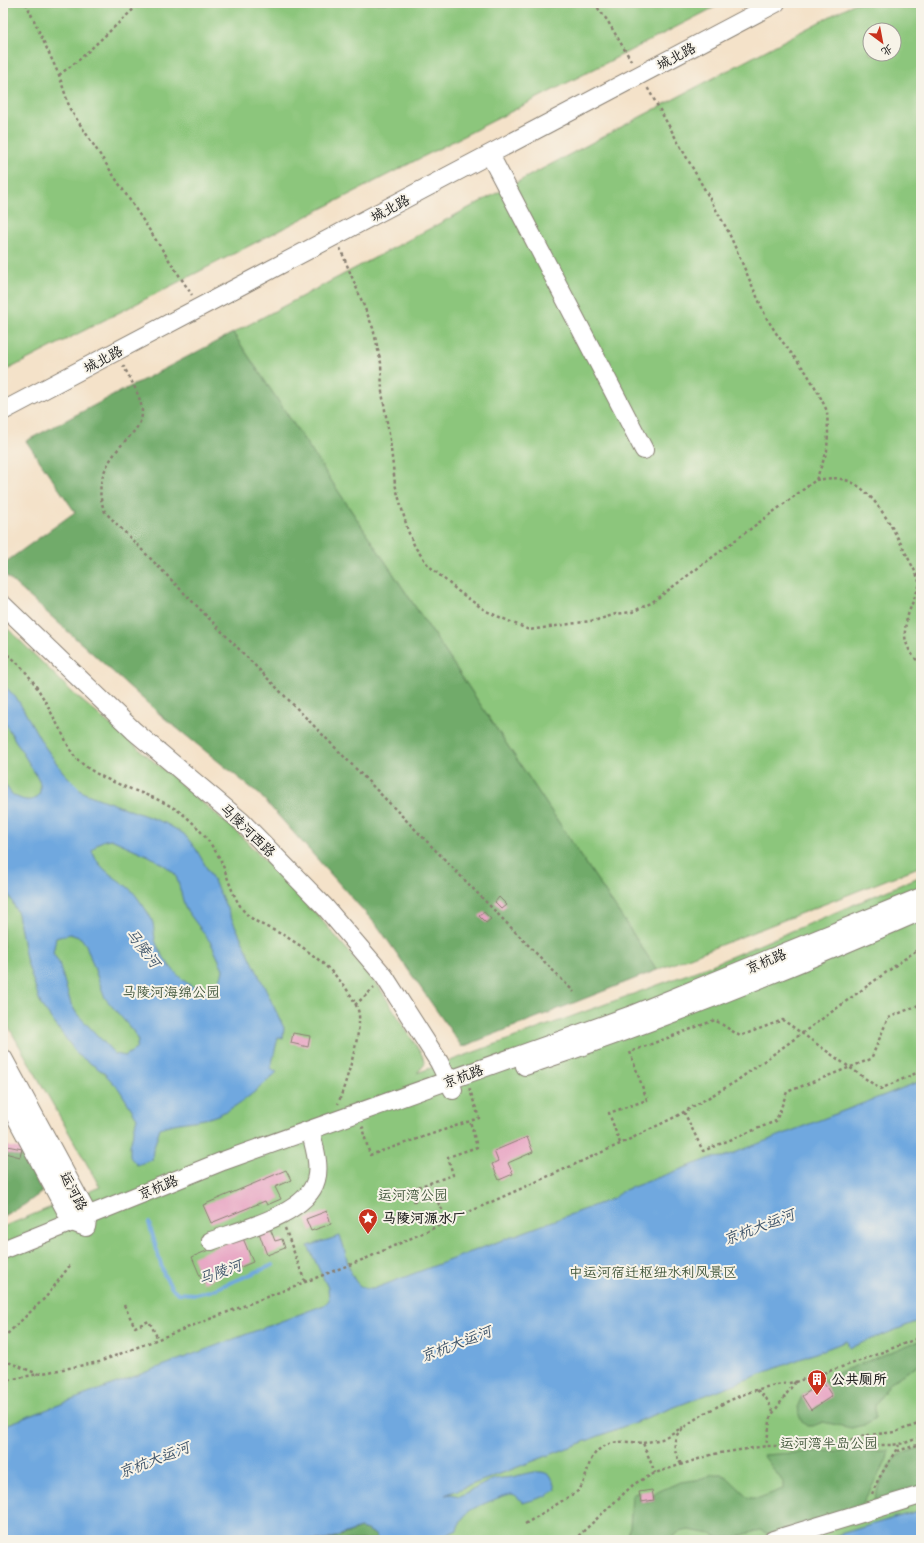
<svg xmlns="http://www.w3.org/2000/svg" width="924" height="1543" viewBox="0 0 924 1543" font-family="Pangolin,'LXGW WenKai TC',sans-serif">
	<rect width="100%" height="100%" fill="#f7f3e8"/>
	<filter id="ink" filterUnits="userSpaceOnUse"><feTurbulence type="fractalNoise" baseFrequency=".025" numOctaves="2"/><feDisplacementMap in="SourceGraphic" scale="8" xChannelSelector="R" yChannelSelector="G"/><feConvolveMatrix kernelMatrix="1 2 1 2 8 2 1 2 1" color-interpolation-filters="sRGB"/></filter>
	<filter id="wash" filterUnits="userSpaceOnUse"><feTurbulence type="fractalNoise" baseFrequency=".012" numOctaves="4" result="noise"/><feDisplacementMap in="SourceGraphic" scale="16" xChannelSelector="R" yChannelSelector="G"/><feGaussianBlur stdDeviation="0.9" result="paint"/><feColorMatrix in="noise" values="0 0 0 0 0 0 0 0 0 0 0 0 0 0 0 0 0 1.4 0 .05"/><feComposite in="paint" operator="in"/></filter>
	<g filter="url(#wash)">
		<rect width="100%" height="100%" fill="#f4e2c9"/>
		<!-- green -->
		<g fill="#8cc67b" stroke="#54714c" fill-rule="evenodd">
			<path d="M 3,3 L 723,3 L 3,372 Z"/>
			<path d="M 855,3 L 921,3 L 921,866 L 657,970 L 233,333 ZM 870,30 L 894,30 L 894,54 L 870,54 Z"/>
			<path d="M 3,624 L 74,694 L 236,831 L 313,910 L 379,987 L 422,1055 L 425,1064 L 417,1073 L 707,967 L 921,876 L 921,1540 L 3,1540 L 3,1227 L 100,1187 L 3,1017 Z"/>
		</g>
		<!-- forest -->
		<g fill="#71ab6b" stroke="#466444">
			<path d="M 233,333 L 657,970 L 462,1047 L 379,928 L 259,794 L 163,717 L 3,573 L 3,564 L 75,512 L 26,441 Z"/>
			<path d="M 3,1137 L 7,1146 L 5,1153 L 20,1157 L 24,1155 L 42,1192 L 24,1205 L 3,1216 Z"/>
			<path d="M 921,1340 L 921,1363 L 891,1382 L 875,1405 L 875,1418 L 864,1425 L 851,1428 L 823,1422 L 813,1426 L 807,1426 L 802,1422 L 799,1415 L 798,1405 L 802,1396 L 832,1375 Z"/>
			<path d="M 921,1447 L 921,1491 L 873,1504 C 877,1490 886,1463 900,1455 C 906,1452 914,1450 921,1447 Z"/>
			<path d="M 824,1451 L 889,1451 L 887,1459 L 860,1508 L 768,1534 L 760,1530 L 735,1537 L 719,1538 L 711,1534 L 689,1530 L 679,1532 L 670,1540 L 624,1540 L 630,1527 L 632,1495 L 639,1492 L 641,1502 L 654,1500 L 653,1494 L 680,1482 L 703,1479 L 712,1474 L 721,1474 L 728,1478 L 749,1498 L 759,1498 L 783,1489 L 783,1482 L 763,1455 Z"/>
			<path d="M 360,1528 C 368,1530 375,1532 378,1540 L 330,1540 Z"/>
		</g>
		<!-- water -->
		<g fill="#70a8df" stroke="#46627e" fill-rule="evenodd">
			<path d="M 3,684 L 18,700 L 43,744 L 63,772 L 84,793 L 165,823 L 184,834 L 196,849 L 214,881 L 284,1028 L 283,1038 L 278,1037 L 271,1068 L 277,1072 L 274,1075 C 255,1092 234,1111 209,1118 C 193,1122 175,1122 160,1128 L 153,1150 L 152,1160 L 137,1165 L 130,1157 L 130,1145 L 137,1118 L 119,1089 L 103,1072 L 78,1055 L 41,1005 L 26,959 L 18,914 L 3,882 L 3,781 C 6,785 8,790 12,794 C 27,805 45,802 39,780 L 3,720 ZM 111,839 L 149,856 L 167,867 L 175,874 L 178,882 L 185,908 L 211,943 L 223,969 C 222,978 219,981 212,986 C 192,1000 165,962 158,947 C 153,939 155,928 152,920 C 148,912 142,904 137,897 C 124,879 102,876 92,851 C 97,843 102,840 111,839 ZM 70,934 L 81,938 L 86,945 L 105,998 L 133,1031 L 138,1041 L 136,1049 L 125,1056 L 115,1054 L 77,1014 L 71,1004 L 59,963 L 53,953 L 56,938 Z"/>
			<path d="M 921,1081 L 921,1320 L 849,1348 L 847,1341 L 445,1495 L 451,1494 L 460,1496 C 469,1492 478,1487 487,1482 C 493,1478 505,1478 512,1477 C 530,1473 552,1463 556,1490 L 546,1496 L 523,1503 C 520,1500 516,1494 511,1494 C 506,1494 476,1507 471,1510 C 464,1515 459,1523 457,1530 L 436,1540 L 378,1540 C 375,1532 368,1530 360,1528 L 326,1540 L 3,1540 L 3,1426 L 324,1305 L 329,1300 L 328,1288 L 308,1246 L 340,1236 C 348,1253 348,1292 373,1289 L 614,1198 L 622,1191 L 711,1158 L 724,1157 Z"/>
			<path d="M 921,1510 L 921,1540 L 820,1540 Z"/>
		</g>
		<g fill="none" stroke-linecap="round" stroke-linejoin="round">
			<!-- stream -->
			<path stroke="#70a8df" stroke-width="4" d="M 149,1223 L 164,1275 L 172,1288 L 178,1293 L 195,1294 L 210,1291 L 273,1265"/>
		</g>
		<g id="blocks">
			<!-- building -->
			<g fill="#e7a3c2">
				<path d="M 499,897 L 507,905 L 502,909 L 495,902 Z"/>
				<path d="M 484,912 L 491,919 L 486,923 L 479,916 Z"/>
				<path d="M 293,1033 L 310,1036 L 308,1047 L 291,1043 Z"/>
				<path d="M 527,1137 L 533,1152 L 508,1163 L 513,1174 L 499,1180 L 492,1164 L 498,1161 L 494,1151 Z"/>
				<path d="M 7,1146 L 22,1149 L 20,1157 L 5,1153 Z"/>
				<path d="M 286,1170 L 291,1180 L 275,1187 L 281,1199 L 267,1205 L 265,1201 L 211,1223 L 203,1205 Z"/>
				<path d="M 327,1211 L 331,1224 L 311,1231 L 306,1219 Z"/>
				<path d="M 270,1228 L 275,1241 L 282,1239 L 285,1248 L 267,1255 L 259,1233 Z"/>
				<path d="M 242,1236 L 253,1262 L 203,1283 L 192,1257 Z"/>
				<path d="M 823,1382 L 832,1396 L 811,1410 L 802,1396 Z"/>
				<path d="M 652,1490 L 654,1500 L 641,1502 L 639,1492 Z"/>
			</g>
		</g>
	</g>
	<g filter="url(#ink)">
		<use href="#blocks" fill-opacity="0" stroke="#887f72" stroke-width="1"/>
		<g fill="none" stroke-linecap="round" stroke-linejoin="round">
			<defs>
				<g id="minor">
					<path d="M 490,155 L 644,450"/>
					<path d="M 3,411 L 776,3"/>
					<path d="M 3,605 L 134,731 L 242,822 L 325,907 L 384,976 L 439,1062 L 453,1090"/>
					<path d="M 3,1058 L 88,1215 L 86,1227 L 72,1222 L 3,1093"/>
					<path d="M 525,1066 C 660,1021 791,968 921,911"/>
					<path d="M 211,1241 C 241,1230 307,1214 316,1180 C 320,1166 315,1150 312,1137"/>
					<path d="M 3,1250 L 223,1161 L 629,1016 L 921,897"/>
					<path d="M 773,1540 L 921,1495"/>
				</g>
			</defs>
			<!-- minor casing -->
			<use href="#minor" stroke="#887f72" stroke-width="20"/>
			<!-- path -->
			<g stroke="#887f72" stroke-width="2.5" stroke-dasharray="3 3" stroke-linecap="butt">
				<path d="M 26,3 L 59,75 L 70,109 L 192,295"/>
				<path d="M 594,3 L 607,20 L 632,62"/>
				<path d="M 59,75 L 80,59 L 140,3"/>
				<path d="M 340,248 L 373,328 L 381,363 L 382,392 L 390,440 L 395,484 L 408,531 L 415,547 L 428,565 L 458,591 L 486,611 L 529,630 L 597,620 L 616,614 L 632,612 L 651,603 L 816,480 L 827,451 L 828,432 L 827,411 L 818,392 L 806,372 L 778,336 L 766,317 L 728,231 L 647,87"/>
				<path d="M 123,365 C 130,379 142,397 142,413 C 142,424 132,434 125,441 C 106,462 93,485 105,512 L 574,992"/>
				<path d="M 816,480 C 824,479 833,477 841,479 C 876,484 900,544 916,573 L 920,584 C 909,613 892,639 921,664"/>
				<path d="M 3,651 C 33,672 45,702 62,733 C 67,742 71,754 78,760 C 106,786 146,790 177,810 C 194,821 210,841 220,859 C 228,876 231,894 243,910 C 253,923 271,928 285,936 C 312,952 347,980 358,1010 C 364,1028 345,1085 338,1104"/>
				<path d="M 355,1005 L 374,988"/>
				<path d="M 684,1112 L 703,1151 L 776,1121 L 787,1092 L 871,1059 L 888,1018 L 921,1004"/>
				<path d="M 364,1127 L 362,1128 L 370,1155 L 479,1118 L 469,1087"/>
				<path d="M 620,1143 L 609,1113 L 647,1100 L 630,1052 L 715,1020 L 740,1036 L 783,1020 L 880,1089 L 921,1071"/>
				<path d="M 448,1221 L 434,1195 L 414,1201 L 409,1190 L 453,1175 L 448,1157 L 477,1147 L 470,1121"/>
				<path d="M 285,1228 L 305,1282"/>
				<path d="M 124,1305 L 135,1327 L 149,1321 L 158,1339"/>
				<path d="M 3,1338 L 46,1297 L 71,1264"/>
				<path d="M 3,1360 L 38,1374"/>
				<path d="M 3,1381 L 99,1362 L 367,1258 L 620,1144 L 677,1116 L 735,1082 L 921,947"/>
				<path d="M 795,1382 L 857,1362 L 921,1337"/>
				<path d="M 757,1390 L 766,1398 L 773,1411"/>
				<path d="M 643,1443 L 662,1439 L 683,1427"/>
				<path d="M 839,1445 L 860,1436 L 895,1432 L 921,1423"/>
				<path d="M 897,1451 L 921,1444"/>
				<path d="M 681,1464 C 676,1456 672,1445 677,1435 C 686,1420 738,1395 756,1390 C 768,1386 782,1384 795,1382 L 771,1416 L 766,1446"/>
				<path d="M 872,1494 L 878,1480 L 899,1445"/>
				<path d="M 525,1524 L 578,1491 C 586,1482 586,1471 591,1460 C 601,1439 624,1441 643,1443 L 655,1473"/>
				<path d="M 3,1537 L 4,1540"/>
				<path d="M 574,1540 L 634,1484 L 655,1473 L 714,1454 L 766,1446 L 892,1445 L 905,1443 L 921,1437"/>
			</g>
			<!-- minor -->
			<use href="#minor" stroke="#fff" stroke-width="18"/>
		</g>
	</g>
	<!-- icons -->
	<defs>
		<symbol id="sight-pin" viewBox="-11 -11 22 30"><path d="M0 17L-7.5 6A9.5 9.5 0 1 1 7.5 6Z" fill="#c8321e" stroke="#f7f3e8"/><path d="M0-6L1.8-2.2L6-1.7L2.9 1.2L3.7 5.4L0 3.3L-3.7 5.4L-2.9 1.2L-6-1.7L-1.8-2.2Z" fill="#fff"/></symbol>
		<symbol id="building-pin" viewBox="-11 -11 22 30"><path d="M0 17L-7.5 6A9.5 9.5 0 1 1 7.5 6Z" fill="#c8321e" stroke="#f7f3e8"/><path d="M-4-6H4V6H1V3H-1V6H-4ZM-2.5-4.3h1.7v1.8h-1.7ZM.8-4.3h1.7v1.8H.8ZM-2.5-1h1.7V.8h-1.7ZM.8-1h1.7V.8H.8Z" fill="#fff"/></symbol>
	</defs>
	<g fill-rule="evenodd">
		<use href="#sight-pin" x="357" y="1207" width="22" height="30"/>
		<use href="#building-pin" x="806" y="1368" width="22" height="30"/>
	</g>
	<g text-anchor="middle" stroke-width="4" stroke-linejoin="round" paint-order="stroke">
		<!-- street labels -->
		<g font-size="14" fill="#1c1c1c" stroke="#f7f3e8">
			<text transform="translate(676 56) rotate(-28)" y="5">城北路</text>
			<text transform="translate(390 208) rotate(-28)" y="5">城北路</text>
			<text transform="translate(103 359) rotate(-28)" y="5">城北路</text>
			<text transform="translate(248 830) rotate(44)" y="5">马陵河西路</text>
			<text transform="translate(766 961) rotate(-23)" y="5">京杭路</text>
			<text transform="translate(463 1076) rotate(-20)" y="5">京杭路</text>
			<text transform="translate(158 1187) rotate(-22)" y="5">京杭路</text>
			<text transform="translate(74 1191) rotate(62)" y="5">运河路</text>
		</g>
		<!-- park labels -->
		<g font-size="14" fill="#43583d" stroke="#f7f3e8">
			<text x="171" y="997">马陵河海绵公园</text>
			<text x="413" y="1200">运河湾公园</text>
			<text x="653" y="1277">中运河宿迁枢纽水利风景区</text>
			<text x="829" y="1448">运河湾半岛公园</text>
		</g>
		<!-- poi labels -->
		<g font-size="14" font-weight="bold" fill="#1c1c1c" stroke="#f7f3e8" text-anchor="start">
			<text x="382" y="1223">马陵河源水厂</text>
			<text x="831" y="1384">公共厕所</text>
		</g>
		<!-- water labels -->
		<g font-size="15" font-style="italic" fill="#3e546a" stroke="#f7f3e8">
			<text transform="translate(143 948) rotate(52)" y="5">马陵河</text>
			<text transform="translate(759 1227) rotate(-21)" y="5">京杭大运河</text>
			<text transform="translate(220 1272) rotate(-20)" y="5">马陵河</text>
			<text transform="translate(456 1344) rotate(-21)" y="5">京杭大运河</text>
			<text transform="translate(154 1460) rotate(-21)" y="5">京杭大运河</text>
		</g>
	</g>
	<!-- margin -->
	<rect width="924" height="1543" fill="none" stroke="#f7f3e8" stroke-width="16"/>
	<!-- north arrow -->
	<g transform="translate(882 42) rotate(148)"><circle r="19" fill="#f7f3e8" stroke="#9f9d96"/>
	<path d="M0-3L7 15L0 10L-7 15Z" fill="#c8321e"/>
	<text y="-6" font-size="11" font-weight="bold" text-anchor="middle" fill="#1c1c1c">北</text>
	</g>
</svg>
